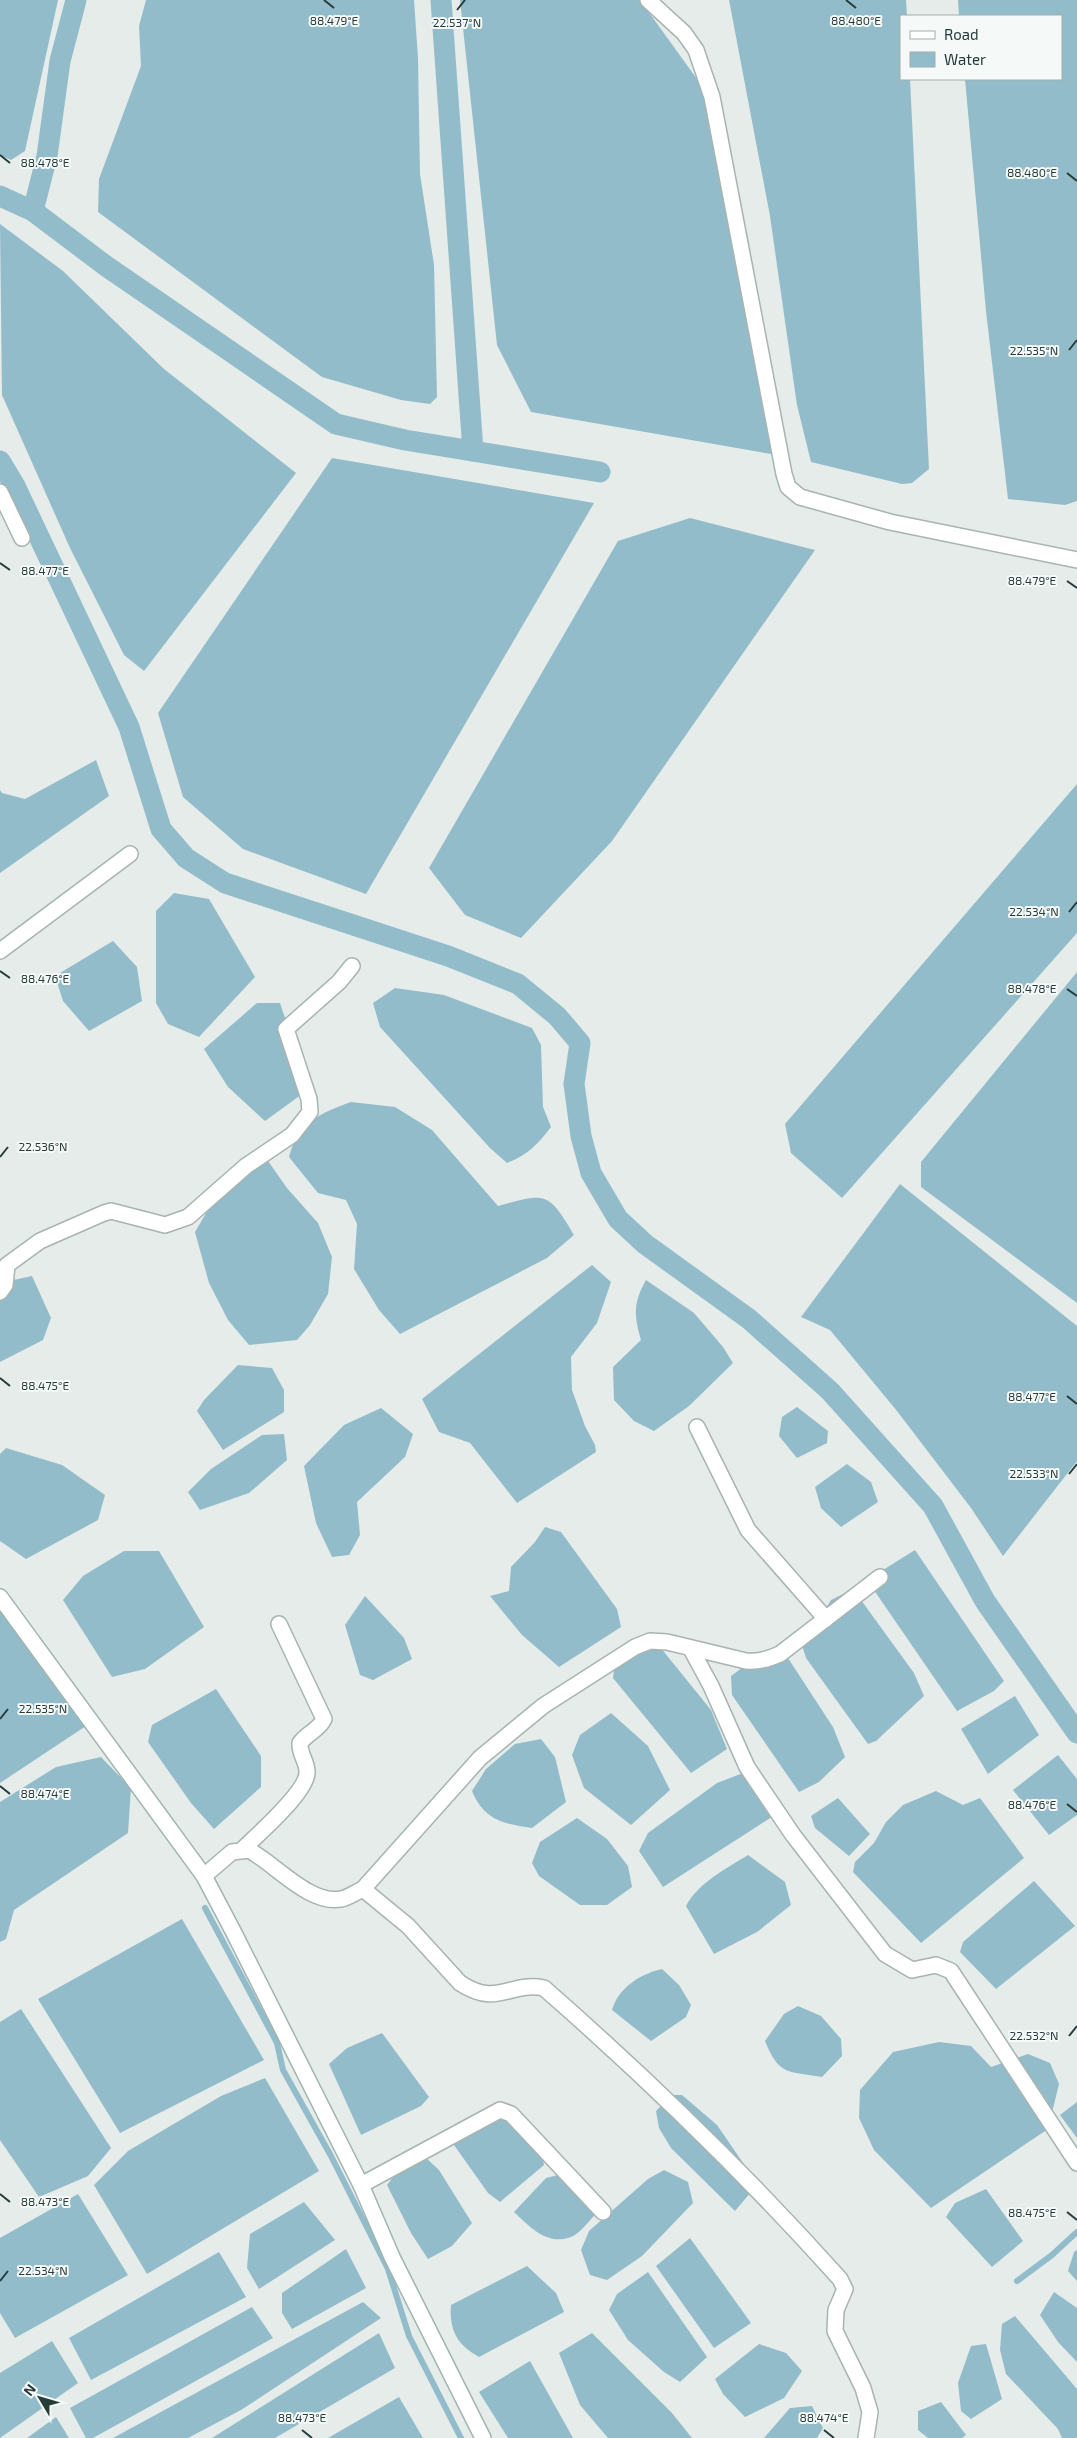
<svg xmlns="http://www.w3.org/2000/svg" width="1077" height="2438" viewBox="0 0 1077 2438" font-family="'Exo 2',sans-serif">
	<rect width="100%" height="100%" fill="#e5ecea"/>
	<!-- water -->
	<g fill="#93bccb">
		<path d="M 0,0 L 58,0 L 25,151 L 11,160 L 0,155 Z"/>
		<path d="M 146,0 L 414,0 L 418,58 L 420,174 L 434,265 L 437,397 L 430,404 L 401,400 L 322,377 L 98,212 L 99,179 L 141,66 L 139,26 Z"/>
		<path d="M 460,0 L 640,0 L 702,86 L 770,425 L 771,454 L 531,412 L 497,345 Z"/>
		<path d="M 729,0 L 906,0 L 907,16 L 901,16 L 901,79 L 910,79 L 929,469 L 912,483 L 902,484 L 811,462 L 797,405 L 770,216 Z"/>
		<path d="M 958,0 L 1077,0 L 1077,501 L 1065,505 L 1008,499 L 986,311 L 965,79 L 1061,79 L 1061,16 L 959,16 Z"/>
		<path d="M 0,224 L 63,271 L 164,369 L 296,473 L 144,671 L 124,655 L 70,548 L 2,395 Z"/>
		<path d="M 332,458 L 594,503 L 366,894 L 243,849 L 183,797 L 158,713 Z"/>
		<path d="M 690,518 L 815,550 L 612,841 L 521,938 L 465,915 L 429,868 L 618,541 Z"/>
		<path d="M 96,760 L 109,796 L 0,873 L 0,790 L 2,793 L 25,799 Z"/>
		<path d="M 1077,784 L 1077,933 L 842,1198 L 791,1153 L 785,1124 Z"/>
		<path d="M 174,893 L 209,899 L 255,977 L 199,1037 L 168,1024 L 156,1003 L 156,911 Z"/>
		<path d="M 113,941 L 137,967 L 142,1001 L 89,1031 L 63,1001 L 55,976 Z"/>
		<path d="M 1077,972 L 1077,1303 L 921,1187 L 921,1162 Z"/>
		<path d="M 395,988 L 444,995 L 532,1028 L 541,1045 L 543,1107 L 551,1127 C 538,1144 528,1155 507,1163 L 490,1148 L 380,1027 L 373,1003 Z"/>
		<path d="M 257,1003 L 280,1003 L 309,1089 L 265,1121 L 228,1087 L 204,1049 Z"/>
		<path d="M 351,1102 L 395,1107 L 432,1130 L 498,1206 C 546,1193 548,1191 574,1235 L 547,1258 L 400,1334 L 379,1310 L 354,1269 L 357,1224 L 346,1200 L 318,1193 L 289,1157 C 298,1123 320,1113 351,1102 Z"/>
		<path d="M 268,1161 L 287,1188 L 318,1223 L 332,1257 L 328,1294 L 310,1325 L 297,1340 L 249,1345 L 228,1320 L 209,1283 L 195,1232 L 216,1196 L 246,1168 Z"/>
		<path d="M 900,1184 L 1077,1326 L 1077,1461 L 1003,1556 L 971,1508 L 897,1411 L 830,1330 L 801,1317 Z"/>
		<path d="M 592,1265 L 611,1282 L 597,1323 L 571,1357 L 572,1390 L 585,1426 L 595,1445 L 596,1452 L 517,1503 L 470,1443 L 439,1432 L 422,1399 Z"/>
		<path d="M 32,1276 L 51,1318 L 43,1340 L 0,1362 L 0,1283 Z"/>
		<path d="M 646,1280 L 694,1313 L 723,1347 L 733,1363 L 689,1406 L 654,1431 L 634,1421 L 614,1400 L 613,1367 L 641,1340 C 634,1315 633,1303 646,1280 Z"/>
		<path d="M 238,1365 L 272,1368 L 284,1390 L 284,1412 L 223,1450 L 197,1411 L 204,1400 Z"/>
		<path d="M 797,1407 L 828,1431 L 827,1443 L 797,1458 L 779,1436 L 782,1417 Z"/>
		<path d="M 381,1408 L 413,1434 L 405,1457 L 357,1502 L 360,1535 L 349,1555 L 332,1557 L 316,1523 L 304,1466 L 344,1425 Z"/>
		<path d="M 284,1434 L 287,1460 L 249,1493 L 200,1510 L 188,1492 L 211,1469 L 262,1435 Z"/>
		<path d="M 6,1448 L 62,1465 L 105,1495 L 98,1520 L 26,1559 L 0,1541 L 0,1454 Z"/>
		<path d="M 847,1464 L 871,1482 L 878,1502 L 841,1527 L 821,1508 L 815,1487 Z"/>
		<path d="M 545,1527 L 561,1532 L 617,1609 L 621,1627 L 559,1667 L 522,1635 L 490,1596 L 509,1591 L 511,1567 L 535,1542 Z"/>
		<path d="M 915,1550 L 1004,1681 L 994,1691 L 957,1711 L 867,1580 Z"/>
		<path d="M 124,1551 L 159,1551 L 204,1627 L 145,1669 L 112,1677 L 63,1600 L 83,1576 Z"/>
		<path d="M 853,1589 L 914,1673 L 924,1696 L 876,1741 L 868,1744 L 806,1658 L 800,1639 L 819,1619 L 831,1600 Z"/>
		<path d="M 365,1596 L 404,1638 L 412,1659 L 373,1680 L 360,1675 L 345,1625 Z"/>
		<path d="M 0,1608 L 89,1724 L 0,1783 Z"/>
		<path d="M 660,1647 L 711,1710 L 727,1749 L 691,1773 L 613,1678 L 615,1663 L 640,1651 Z"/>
		<path d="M 784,1652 L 833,1727 L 845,1757 L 819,1782 L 799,1792 L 732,1695 L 731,1676 L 757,1657 Z"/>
		<path d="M 216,1689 L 261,1756 L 261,1787 L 214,1829 L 191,1803 L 148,1742 L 152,1725 Z"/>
		<path d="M 1015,1696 L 1039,1735 L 988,1774 L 961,1729 Z"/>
		<path d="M 611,1713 L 648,1746 L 670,1790 L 631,1825 L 584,1788 L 572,1755 L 580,1735 Z"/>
		<path d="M 541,1739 L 555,1757 L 566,1802 L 532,1828 C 503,1824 484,1820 472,1791 L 486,1769 L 515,1744 Z"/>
		<path d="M 1058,1755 L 1077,1779 L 1077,1815 L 1049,1835 L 1013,1790 Z"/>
		<path d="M 101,1757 L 131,1788 L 128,1833 L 14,1910 L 6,1939 L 0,1942 L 0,1802 L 56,1767 Z"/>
		<path d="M 743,1773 L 775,1815 L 663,1887 L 639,1851 L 648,1833 L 717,1783 Z"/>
		<path d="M 936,1791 L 963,1805 L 980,1798 L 1024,1858 L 921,1943 L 853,1872 L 855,1862 L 874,1843 L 886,1822 L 903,1805 Z"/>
		<path d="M 838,1798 L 870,1834 L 849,1856 L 815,1828 L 811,1816 Z"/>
		<path d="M 577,1818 L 607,1839 L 628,1866 L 632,1887 L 607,1905 L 580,1905 L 539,1876 L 532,1863 L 540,1842 Z"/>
		<path d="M 748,1855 L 785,1882 L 791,1905 L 757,1932 L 714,1954 L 686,1906 C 698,1883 727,1868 748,1855 Z"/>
		<path d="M 1034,1881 L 1075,1926 L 996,1989 L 960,1952 L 963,1942 Z"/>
		<path d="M 182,1919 L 264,2060 L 120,2133 L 38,1999 Z"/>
		<path d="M 662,1969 L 679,1985 L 691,2005 L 686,2017 L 651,2041 L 612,2010 C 618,1988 640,1974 662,1969 Z"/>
		<path d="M 798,2006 L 821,2016 L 841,2039 L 842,2056 L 822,2077 C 788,2071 779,2076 765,2041 L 784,2014 Z"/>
		<path d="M 21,2009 L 111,2148 L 88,2176 L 39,2197 L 0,2140 L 0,2022 Z"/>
		<path d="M 382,2033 L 429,2097 L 421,2106 L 361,2135 L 329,2064 L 347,2048 Z"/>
		<path d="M 939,2042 L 971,2046 L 991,2067 L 1028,2054 L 1050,2063 L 1059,2084 L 1048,2129 L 931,2208 L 874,2150 L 859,2118 L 860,2090 L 893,2052 Z"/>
		<path d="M 265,2078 L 319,2171 L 147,2274 L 94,2185 L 128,2151 L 221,2096 Z"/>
		<path d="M 672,2095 L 682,2095 L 717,2125 L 750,2173 L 751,2192 L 735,2211 L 671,2148 L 659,2128 L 656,2111 Z"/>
		<path d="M 1077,2102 L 1077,2138 L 1060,2115 Z"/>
		<path d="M 510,2107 L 541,2147 L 544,2165 L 500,2202 L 488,2193 L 454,2145 L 457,2135 Z"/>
		<path d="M 426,2158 L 439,2170 L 472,2223 L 452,2246 L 428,2259 L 411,2233 L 387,2185 L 400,2168 Z"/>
		<path d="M 664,2170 L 688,2182 L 693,2203 L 642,2256 L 607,2280 L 590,2275 L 581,2250 L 589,2231 L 648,2179 Z"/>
		<path d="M 570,2172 L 597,2213 C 590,2219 580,2234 571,2237 C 547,2246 530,2227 514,2212 L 546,2178 Z"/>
		<path d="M 986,2189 L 1023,2241 L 992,2267 L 946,2217 L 955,2203 Z"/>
		<path d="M 78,2194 L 128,2275 L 15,2338 L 0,2313 L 0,2238 Z"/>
		<path d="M 304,2202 L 335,2240 L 259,2289 L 247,2268 L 250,2234 Z"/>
		<path d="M 690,2238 L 751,2323 L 714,2348 L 656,2266 Z"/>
		<path d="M 346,2249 L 366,2288 L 292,2329 L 282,2313 L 282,2293 Z"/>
		<path d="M 1077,2250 L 1077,2281 L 1068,2271 L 1074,2252 Z"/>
		<path d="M 219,2252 L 246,2297 L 91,2380 L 69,2338 Z"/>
		<path d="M 527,2266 L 556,2293 L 564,2312 L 479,2357 C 457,2345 449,2330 451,2305 Z"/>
		<path d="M 648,2272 L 707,2357 L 680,2382 L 664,2372 L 628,2340 L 609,2310 L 617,2294 Z"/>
		<path d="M 1054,2292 L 1077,2308 L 1077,2362 L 1058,2342 L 1040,2315 Z"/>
		<path d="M 363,2302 L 381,2318 L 241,2410 L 188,2438 L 113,2438 Z"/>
		<path d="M 252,2307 L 273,2338 L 93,2438 L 86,2438 L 70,2408 Z"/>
		<path d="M 1015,2316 L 1077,2389 L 1077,2438 L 1062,2438 L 1058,2429 L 1006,2374 L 1000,2350 L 1002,2324 Z"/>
		<path d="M 379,2333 L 395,2368 L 275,2438 L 212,2438 Z"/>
		<path d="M 592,2333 L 672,2413 L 692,2438 L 608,2438 L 580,2405 L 559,2353 Z"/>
		<path d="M 52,2341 L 78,2383 L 0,2438 L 0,2373 Z"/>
		<path d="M 759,2344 L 786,2353 L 802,2371 L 784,2398 L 745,2417 L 723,2394 L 715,2379 Z"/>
		<path d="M 986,2344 L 1002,2399 L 971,2419 L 961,2411 L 958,2383 L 971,2346 Z"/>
		<path d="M 530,2361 L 573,2438 L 508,2438 L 479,2392 Z"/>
		<path d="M 399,2397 L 423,2438 L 328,2438 Z"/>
		<path d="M 941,2402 L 966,2435 L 962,2438 L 928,2438 L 918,2430 L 918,2411 Z"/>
		<path d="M 812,2406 L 823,2428 L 817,2438 L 764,2438 L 790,2408 Z"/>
		<path d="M 56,2417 L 69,2438 L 27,2438 Z"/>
	</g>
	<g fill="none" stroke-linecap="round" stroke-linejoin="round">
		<!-- stream -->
		<g stroke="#93bccb" stroke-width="6">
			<path d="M 205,1908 L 277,2043 L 283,2070 L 331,2156 L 388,2269 L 409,2336 L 461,2438"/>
			<path d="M 1017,2281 L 1052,2255 L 1077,2232"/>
		</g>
		<!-- canal -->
		<g stroke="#93bccb" stroke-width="21">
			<path d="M 441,0 L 473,451"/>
			<path d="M 0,196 L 33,211 L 106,266 L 336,424 L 405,440 L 600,472"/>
			<path d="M 33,211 L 47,156 L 60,61 L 76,0"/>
			<path d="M 0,461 L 15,486 L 129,727 L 161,829 L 186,858 L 225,883 L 448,956 L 518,984 L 557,1016 L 580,1043 L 574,1084 L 581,1136 L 591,1173 L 618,1219 L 645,1244 L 749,1319 L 830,1391 L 933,1506 L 985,1601 L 1077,1733"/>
		</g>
		<defs>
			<g id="street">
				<path d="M 648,0 L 684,33 L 696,50 L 712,97 L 784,474 L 788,487 L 800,497 L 890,522 L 1077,560"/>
				<path d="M 0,492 L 22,538"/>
				<path d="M 0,951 L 130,854"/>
				<path d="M 0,1292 L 5,1285 L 7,1265 L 40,1241 L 104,1213 L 111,1211 L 165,1225 L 188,1217 L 246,1166 L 292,1135 L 310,1112 L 309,1099 L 286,1029 L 339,982 L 352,966"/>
				<path d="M 697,1427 L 748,1530 L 826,1619"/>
				<path d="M 691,1649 L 711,1686 L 747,1767 L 793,1835 L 885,1954 L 912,1970 L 936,1965 L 951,1971 L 1077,2163"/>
				<path d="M 243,1849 C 257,1835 306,1793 307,1773 C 308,1763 299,1754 300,1743 C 307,1733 319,1730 324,1719 L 279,1624"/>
				<path d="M 204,1876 L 232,1852 L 249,1850 C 275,1864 310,1905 341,1899 C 348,1898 356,1892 363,1889 L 480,1758 L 543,1706 L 635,1647 L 650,1641 L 667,1642 L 746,1661 C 759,1662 768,1659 780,1654 L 880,1577"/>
				<path d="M 363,1889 L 408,1926 L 460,1983 C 498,2008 509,1981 544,1988 C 649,2080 747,2175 840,2279 L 845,2289 L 836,2310 L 835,2331 L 863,2388 L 870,2412 L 866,2438"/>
				<path d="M 361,2185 L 500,2110 L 511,2114 L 603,2212"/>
			</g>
			<path id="secondary" d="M 0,1597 L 204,1876 L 233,1931 L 361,2185 L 392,2257 L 483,2438"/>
		</defs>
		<!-- street casing -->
		<use href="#street" stroke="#a8b4b1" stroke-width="18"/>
		<!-- secondary casing -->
		<use href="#secondary" stroke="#a1b4af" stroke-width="18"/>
		<!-- street -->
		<use href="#street" stroke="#fff" stroke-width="15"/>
		<!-- secondary -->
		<use href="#secondary" stroke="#fff" stroke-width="15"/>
	</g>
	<!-- ticks -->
	<path fill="none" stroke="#263c39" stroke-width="2" d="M 324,0 L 334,8M 846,0 L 856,8M 457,10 L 465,0M 0,155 L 10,163M 1067,173 L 1077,181M 1069,350 L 1077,340M 0,563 L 10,570M 1067,581 L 1077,588M 1069,912 L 1077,902M 0,971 L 10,978M 1067,989 L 1077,996M 0,1157 L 8,1147M 0,1378 L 10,1386M 1067,1396 L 1077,1404M 1069,1474 L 1077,1464M 0,1719 L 8,1709M 0,1786 L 10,1794M 1067,1804 L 1077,1812M 1069,2036 L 1077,2026M 0,2194 L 10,2202M 1067,2212 L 1077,2220M 0,2281 L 8,2271M 302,2430 L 312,2438M 824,2430 L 834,2438"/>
	<g font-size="12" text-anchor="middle" fill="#263c39" stroke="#f5f9f8" stroke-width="4" stroke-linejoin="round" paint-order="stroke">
		<text x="856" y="25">88.480°E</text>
		<text x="334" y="25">88.479°E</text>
		<text x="457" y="27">22.537°N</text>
		<text x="45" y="167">88.478°E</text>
		<text x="1032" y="177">88.480°E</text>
		<text x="1034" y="355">22.535°N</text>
		<text x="45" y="575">88.477°E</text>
		<text x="1032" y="585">88.479°E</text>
		<text x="1034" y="916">22.534°N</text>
		<text x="45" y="983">88.476°E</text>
		<text x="1032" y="993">88.478°E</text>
		<text x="43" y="1151">22.536°N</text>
		<text x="45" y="1390">88.475°E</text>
		<text x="1032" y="1401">88.477°E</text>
		<text x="1034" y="1478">22.533°N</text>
		<text x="43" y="1713">22.535°N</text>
		<text x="45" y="1798">88.474°E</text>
		<text x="1032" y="1809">88.476°E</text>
		<text x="1034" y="2040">22.532°N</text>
		<text x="45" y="2206">88.473°E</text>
		<text x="1032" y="2217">88.475°E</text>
		<text x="43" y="2275">22.534°N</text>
		<text x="302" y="2422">88.473°E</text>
		<text x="824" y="2422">88.474°E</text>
	</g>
	<!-- legend -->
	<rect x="900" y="15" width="162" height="65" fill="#f5f9f8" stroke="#a2adac"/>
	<rect x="910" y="31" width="25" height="8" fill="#ffffff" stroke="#a2adac"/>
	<text x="944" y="40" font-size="15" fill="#263c39">Road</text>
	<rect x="910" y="52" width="25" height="15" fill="#93bccb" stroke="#a2adac"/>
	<text x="944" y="65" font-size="15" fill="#263c39">Water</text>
	<!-- north arrow -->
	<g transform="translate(40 2398) rotate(308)" stroke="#f5f9f8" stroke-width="4" paint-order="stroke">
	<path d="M0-4L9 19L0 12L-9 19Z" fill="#263c39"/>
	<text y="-8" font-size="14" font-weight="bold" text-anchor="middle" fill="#263c39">N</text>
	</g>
</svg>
